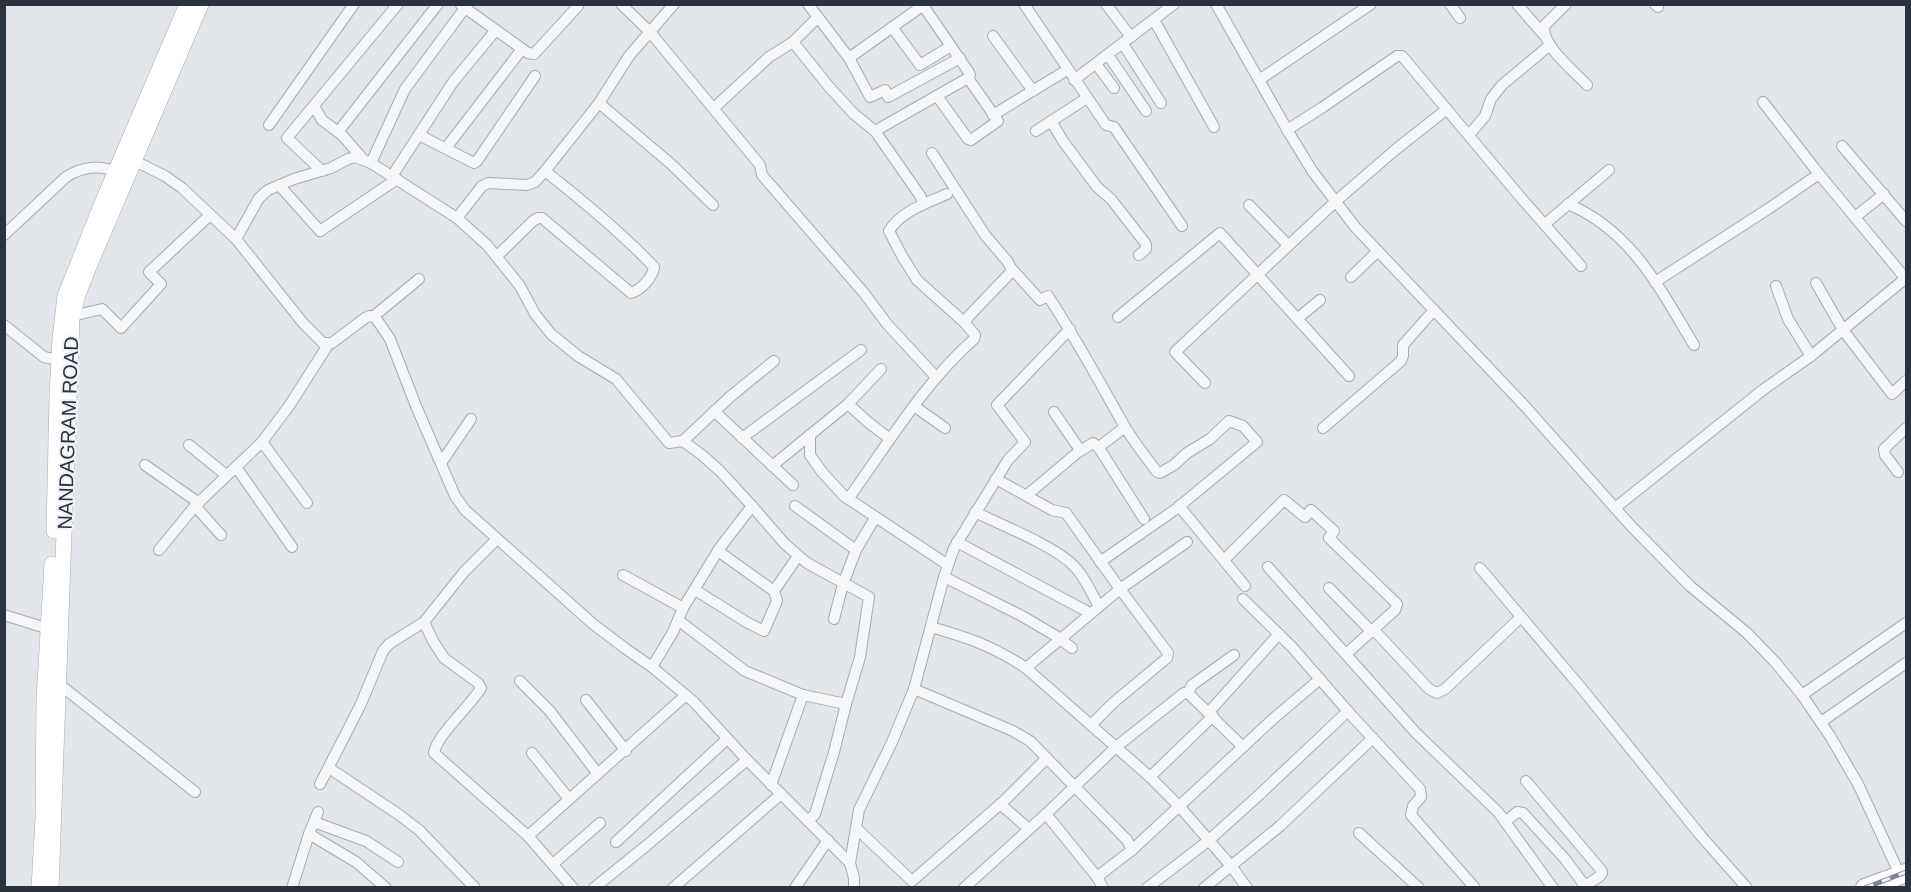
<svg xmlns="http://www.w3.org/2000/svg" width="1911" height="892" viewBox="0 0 1911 892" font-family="Arial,sans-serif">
	<rect width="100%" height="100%" fill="#e2e5e9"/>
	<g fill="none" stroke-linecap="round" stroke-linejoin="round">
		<defs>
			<g id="street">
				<path d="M 621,4 L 650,32 L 760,165 L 762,175 L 864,293 L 887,324 L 936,377"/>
				<path d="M 808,4 L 849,58 L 870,97 L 885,90 L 888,97 L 960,58"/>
				<path d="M 922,4 L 968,71 L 970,75 L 968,78 L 998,121 L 971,140 L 968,139 L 937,96"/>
				<path d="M 1024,4 L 1106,125 L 1114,127 L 1182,226"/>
				<path d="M 1106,4 L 1131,37"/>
				<path d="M 1216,4 L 1289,133 L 1313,172 L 1356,228 L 1523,404 L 1631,526 L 1690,586 L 1747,633 L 1775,662 L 1802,695 L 1830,736 L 1858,784 L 1900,875"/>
				<path d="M 1450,4 L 1460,18"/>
				<path d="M 1517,4 L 1544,35"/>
				<path d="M 1566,4 L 1544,26 C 1542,46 1574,71 1587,85"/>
				<path d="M 1655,4 L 1658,7"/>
				<path d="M 461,5 L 528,53 L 534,54 L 578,6"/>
				<path d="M 1154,20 L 1214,127"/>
				<path d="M 892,27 L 920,65 L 951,46"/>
				<path d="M 993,36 L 1033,91"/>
				<path d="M 793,42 L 830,88 L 854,114 L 875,131 L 921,197 L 923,204"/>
				<path d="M 1123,44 L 1161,103"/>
				<path d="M 1108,55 L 1146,111"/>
				<path d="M 849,58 L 925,4"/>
				<path d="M 1096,64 L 1114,88"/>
				<path d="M 1074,80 L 1174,4"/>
				<path d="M 1259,80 L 1371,4"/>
				<path d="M 1763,102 L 1819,174 L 1906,279"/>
				<path d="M 599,103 L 671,164 L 713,205"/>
				<path d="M 314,106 L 322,120 L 342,135 L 362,158"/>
				<path d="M 714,108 L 769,57 L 793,42 L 818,17"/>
				<path d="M 993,115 L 1067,70"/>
				<path d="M 1051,121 L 1063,141 L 1097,187 L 1111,199 L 1146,244 L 1146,249 L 1139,255"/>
				<path d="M 269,125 L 354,4"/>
				<path d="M 1287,130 L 1323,107 L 1397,56 L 1402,56 L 1522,199 L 1581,266"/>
				<path d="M 875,131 L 968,78"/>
				<path d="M 1036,131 L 1087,98"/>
				<path d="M 338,132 L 438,4"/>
				<path d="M 419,135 L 474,163 L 477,161 L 535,76"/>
				<path d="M 1469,135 L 1485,116 L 1491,99 L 1502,85 L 1550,45"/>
				<path d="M 1842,146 L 1906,221"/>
				<path d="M 446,148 L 522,49"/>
				<path d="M 129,158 L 165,176 L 182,188 L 236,239 L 303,323 L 323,343 L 332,343 L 365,318 L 369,316 L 375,317 L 390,339 L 416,406 L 455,496 L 465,510 L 593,624 L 626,649 L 652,667 L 694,702 L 747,760 L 850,863 L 854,878 L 854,888"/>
				<path d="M 371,163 L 405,89 L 465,8"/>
				<path d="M 322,171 L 287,138 L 398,4"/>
				<path d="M 392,176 L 453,82 L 496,30"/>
				<path d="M 279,185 L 320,231 L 397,179"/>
				<path d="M 947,194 C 927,203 901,211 889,231 L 902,256 L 917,280 L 965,323"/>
				<path d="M 1568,204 C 1632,231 1660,289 1694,345"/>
				<path d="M 1249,205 L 1288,245"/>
				<path d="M 1855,217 L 1884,194"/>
				<path d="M 457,218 L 482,186 L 488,183 L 527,185 L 535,182 L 545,171 L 599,103 L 629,56 L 674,4"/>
				<path d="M 1545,224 L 1609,170"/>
				<path d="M 4,235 L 66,177 C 85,165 102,165 122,174"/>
				<path d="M 236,239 L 259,198 L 268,190 L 294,179 L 331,168 L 348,159 L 355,157 L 371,163 L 457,218 L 487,245 L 520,286 L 535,314 L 551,334 L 578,356 L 616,379 L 669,443 L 683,441 L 702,455 L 720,471 L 752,506 L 785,544 L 807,563 L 869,597 L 860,657 L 846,704 L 834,752 L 815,814 L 808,821"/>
				<path d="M 497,256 L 533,221 L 538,218 L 542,218 L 631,293 C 641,290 653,277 654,267 C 621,232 583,201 545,171"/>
				<path d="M 1012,269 L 1040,300 L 1048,296 C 1076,338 1100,383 1125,427 C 1134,442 1146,457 1157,472 L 1160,473 L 1174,465 L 1187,453 L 1210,439 L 1229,421 L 1243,426 L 1257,442 L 1176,509 L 1100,562"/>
				<path d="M 1351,277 L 1378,251"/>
				<path d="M 1655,282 L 1768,209 L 1819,174"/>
				<path d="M 1816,283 L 1843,330 L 1892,394 L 1906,381"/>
				<path d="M 1776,286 L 1788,319 L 1811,356"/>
				<path d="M 72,316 L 102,309 L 121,328 L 161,284 L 149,272 L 210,215"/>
				<path d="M 375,317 L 374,316 L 419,279"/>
				<path d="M 1118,317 L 1220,233 L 1349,376"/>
				<path d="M 1298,318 L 1320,300"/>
				<path d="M 4,325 L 44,357 L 59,360"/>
				<path d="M 1205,383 L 1175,352 L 1335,202 L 1395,150 L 1447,109"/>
				<path d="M 848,404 L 869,423 L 890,439"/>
				<path d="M 914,406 L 945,428"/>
				<path d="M 714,411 L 793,485"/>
				<path d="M 1054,412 L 1080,450"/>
				<path d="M 1323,428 L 1401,361 L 1403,356 L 1403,345 L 1434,310"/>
				<path d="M 810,435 L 810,455 L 822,472 L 844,496 L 948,565"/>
				<path d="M 742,438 L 861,350"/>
				<path d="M 683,441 L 731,396 L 774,361"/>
				<path d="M 262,442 L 307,503"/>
				<path d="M 189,445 L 226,475"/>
				<path d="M 1099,447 L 1125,427"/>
				<path d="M 441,463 L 471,419"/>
				<path d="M 145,465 L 199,503"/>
				<path d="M 772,466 L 848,404 L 881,369"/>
				<path d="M 236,467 L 292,547"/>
				<path d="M 1898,472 L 1885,455 L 1884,449 L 1906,428"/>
				<path d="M 996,479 L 1052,510 L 1066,513 L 1120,589 L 1168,653 L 1167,658 L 1113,703 L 1091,725"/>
				<path d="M 1027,495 L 1077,453 L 1093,443 L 1099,448 L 1144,519"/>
				<path d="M 848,499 C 888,444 923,384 974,339 L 975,335 L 965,323 L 968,317 L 1012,271 L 1008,262 L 985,235 L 932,153"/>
				<path d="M 195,506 L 221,535"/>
				<path d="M 795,506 L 856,550"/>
				<path d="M 1179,506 L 1245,586"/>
				<path d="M 1615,508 L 1764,389 L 1811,356 L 1906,278"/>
				<path d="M 975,512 C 1001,525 1055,546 1074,566 C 1085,577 1091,593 1099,606"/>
				<path d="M 957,542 L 1090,613"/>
				<path d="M 159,550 L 195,506 L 262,442 L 289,406 L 328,345"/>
				<path d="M 718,551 L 774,591"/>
				<path d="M 1224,560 L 1284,500 L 1305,517 L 1311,510 L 1334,531 L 1329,538 L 1397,604 L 1395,610 L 1346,654"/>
				<path d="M 1268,567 L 1416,733 L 1498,812 L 1553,888"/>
				<path d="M 1480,568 L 1583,690 L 1701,836 L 1747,888"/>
				<path d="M 623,575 L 683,608"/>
				<path d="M 944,577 L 1022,616 L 1056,636 L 1072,648"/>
				<path d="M 1329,588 L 1371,631"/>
				<path d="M 695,590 L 748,623 L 764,631 L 777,601 L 774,591 L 798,556"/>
				<path d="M 1243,599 L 1292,647 L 1352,716 L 1420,789 L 1421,797 L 1413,806 L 1411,815 L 1475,888"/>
				<path d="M 4,615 L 49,629"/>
				<path d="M 834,619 L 843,584 L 856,550 L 875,518"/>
				<path d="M 678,620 L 745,671 L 803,695 L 846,704"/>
				<path d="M 424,622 L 433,641 L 444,658 L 478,683 L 481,688 C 471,705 436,736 434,753 L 528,836 L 573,888"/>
				<path d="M 931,627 C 969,638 993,646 1026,668 L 1150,777 L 1179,806 L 1232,867 L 1247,888"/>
				<path d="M 1373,629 L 1429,689 L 1437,693 L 1445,689 L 1521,617"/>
				<path d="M 652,667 L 673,632 L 683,608 L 719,549 L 752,506"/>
				<path d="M 1026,668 L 1120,589 L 1187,542"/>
				<path d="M 520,681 L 549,710 L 598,774"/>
				<path d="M 59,684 L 195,792"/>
				<path d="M 914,689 L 1013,731 L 1030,741 L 1127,840 L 1132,850"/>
				<path d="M 1188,693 L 1192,685 L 1234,655"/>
				<path d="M 1802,695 L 1906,623"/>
				<path d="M 586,700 L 626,751"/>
				<path d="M 1209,712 L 1279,634"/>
				<path d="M 1821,722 L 1906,663"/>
				<path d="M 532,753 L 569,799"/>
				<path d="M 329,768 L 398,814 L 419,830 L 475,888"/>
				<path d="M 1150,777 L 1213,716"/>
				<path d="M 1526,781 L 1601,870 L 1602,873 L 1600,876 L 1582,888"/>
				<path d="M 320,784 L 360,706 L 383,651 L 389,644 L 424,622 L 464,572 L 497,539"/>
				<path d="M 771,785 L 803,695"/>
				<path d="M 1000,804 L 1029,829"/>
				<path d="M 1046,814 L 1097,877 L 1103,888"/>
				<path d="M 314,822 L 366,841 L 398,862"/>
				<path d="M 1505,822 L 1517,812 L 1523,813 L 1565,859 L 1585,886"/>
				<path d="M 856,828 L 912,881 L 1005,800 L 1047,758"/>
				<path d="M 1359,833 L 1419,888"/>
				<path d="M 309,834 L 356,862 L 386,888"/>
				<path d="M 528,836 L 686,695"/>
				<path d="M 616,842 L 727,739"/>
				<path d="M 850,863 L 859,810 L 892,742 L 914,689 L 944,577 L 954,548 L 1008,460 L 1025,442 L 997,405 L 1070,329"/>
				<path d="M 553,864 L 600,823"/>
				<path d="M 1097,877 L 1132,850 L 1273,719 L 1320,679"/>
				<path d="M 292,888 L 309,834 L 318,812"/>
				<path d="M 594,888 L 646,846 L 747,760"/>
				<path d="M 673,888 L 781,794"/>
				<path d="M 795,888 L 828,840"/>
				<path d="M 964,888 L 1046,814 L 1116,747 L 1184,693 L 1188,693 L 1243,747"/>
				<path d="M 1147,888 L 1208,841 L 1259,795 L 1348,711"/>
				<path d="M 1204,888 L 1280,826 L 1373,738"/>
			</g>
			<g id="secondary">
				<path d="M 54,531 L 57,396 L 60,339 L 65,296 L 100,208 L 187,4"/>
				<path d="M 39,888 L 43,818 L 44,700 L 52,564"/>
				<path d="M 51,888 L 72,316 L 79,292 L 88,269 L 201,4"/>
			</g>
			<path id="primary" d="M 1865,888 L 1906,873"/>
		</defs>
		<!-- street casing -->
		<use href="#street" stroke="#a7acb3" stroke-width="12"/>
		<!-- secondary casing -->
		<use href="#secondary" stroke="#a7acb3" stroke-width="16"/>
		<!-- primary casing -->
		<use href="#primary" stroke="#a2a9b4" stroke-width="20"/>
		<!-- street -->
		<use href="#street" stroke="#f4f6f8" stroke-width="10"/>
		<!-- secondary -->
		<use href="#secondary" stroke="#fff" stroke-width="15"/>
		<!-- primary -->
		<use href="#primary" stroke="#fff" stroke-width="18"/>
		<defs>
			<path id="rail" d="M 1865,888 L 1906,872"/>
		</defs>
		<!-- rail casing -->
		<use href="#rail" stroke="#7c8492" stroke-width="5"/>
		<!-- rail -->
		<use href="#rail" stroke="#f1f4f7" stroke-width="3" stroke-dasharray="9" stroke-linecap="butt"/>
	</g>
	<g text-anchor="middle" stroke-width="4.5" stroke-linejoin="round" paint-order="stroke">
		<!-- street labels -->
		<g font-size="20" fill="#2b3240" stroke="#f1f4f7">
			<text transform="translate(68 433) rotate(-88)" y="7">NANDAGRAM ROAD</text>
		</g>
	</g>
	<!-- border -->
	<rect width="1911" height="892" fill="none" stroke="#2b3240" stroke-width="12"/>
</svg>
